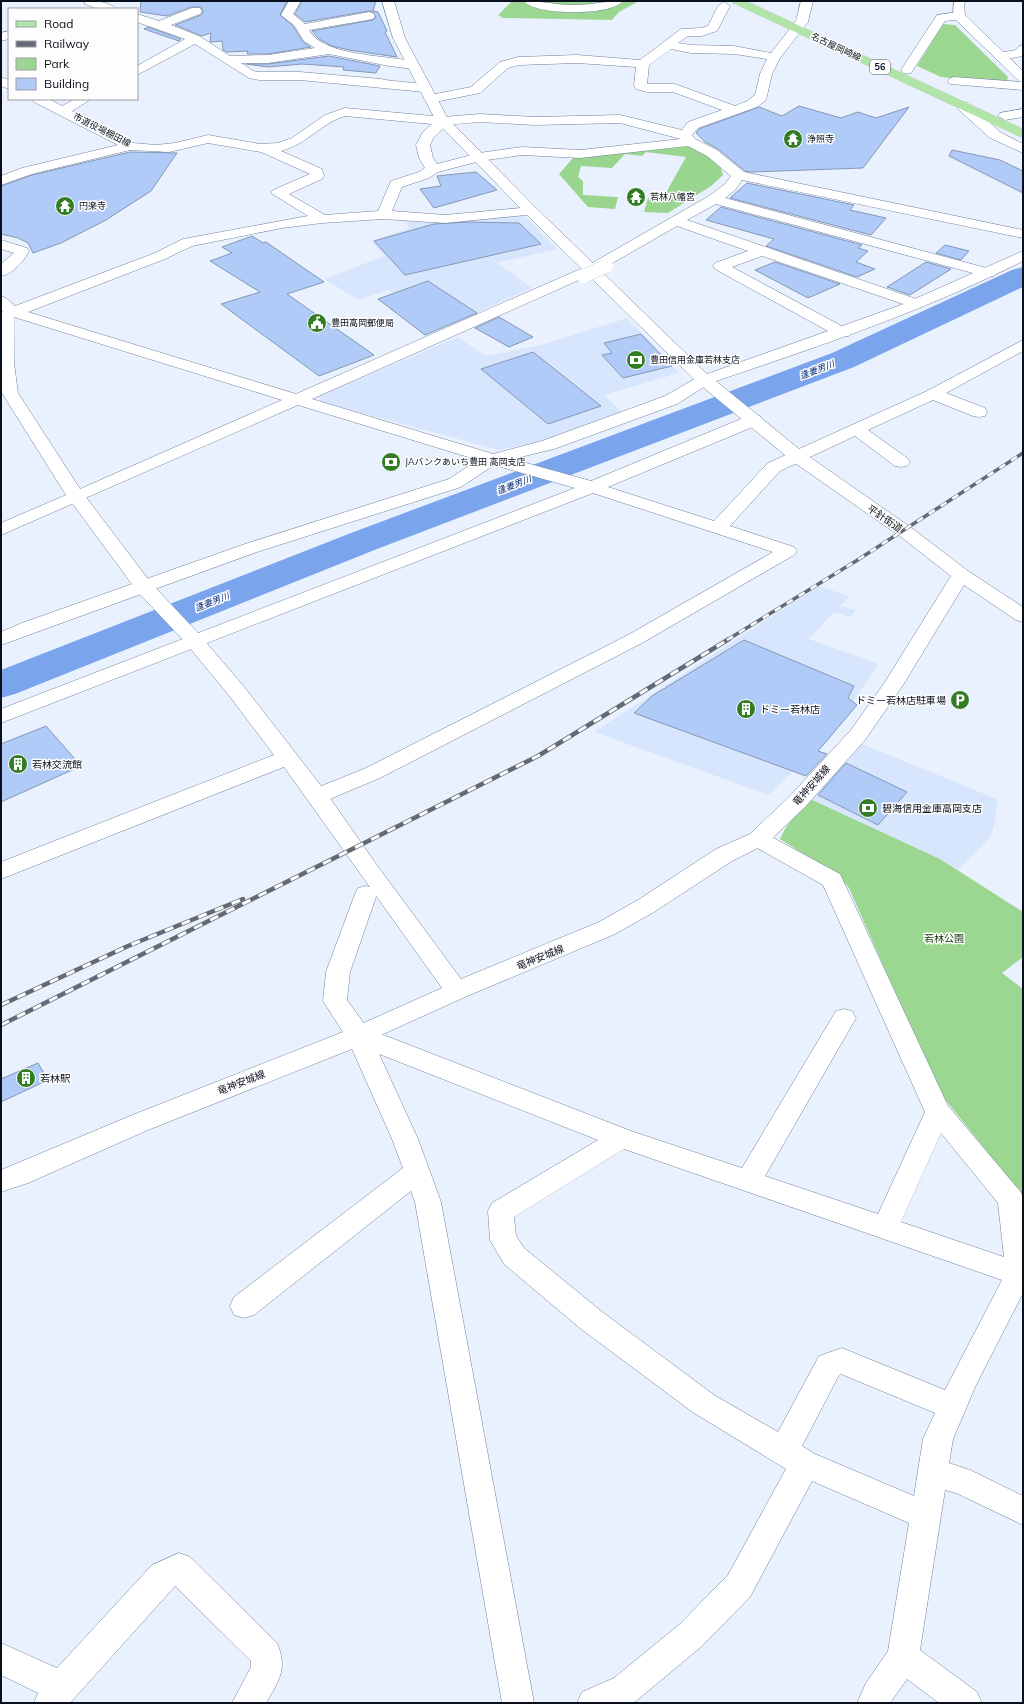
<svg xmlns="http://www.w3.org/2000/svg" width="1024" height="1704" viewBox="0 0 1024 1704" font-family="Mulish,'Noto Sans JP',sans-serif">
	<rect width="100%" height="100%" fill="#e9f1fe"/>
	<!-- built -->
	<g fill="#d8e6fd">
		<path d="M 524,215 L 557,249 L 497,263 L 532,288 L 445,327 L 389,290 L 358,300 L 325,279 L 384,256 L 371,241 L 409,228 L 405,221 L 477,220 Z"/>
		<path d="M 627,318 L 679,373 L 604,395 L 623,413 L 538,442 L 499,450 L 320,402 L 319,396 L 458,337 L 486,356 L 541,345 Z"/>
		<path d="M 818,586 L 850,596 L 840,606 L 856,610 L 850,617 L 834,612 L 809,639 L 879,664 L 832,732 L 769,795 L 594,732 Z"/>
		<path d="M 857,742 L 997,799 L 996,818 L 991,836 L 958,870 L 940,859 L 808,798 Z"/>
	</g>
	<!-- green -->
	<g fill="#9cd791">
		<path d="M 512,1 L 639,1 L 619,12 L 612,20 L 503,18 L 498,15 Z"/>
		<path d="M 943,24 L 955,25 L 1008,77 L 1006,83 L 941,77 L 917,66 Z"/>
		<path d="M 808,798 L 940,859 L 1023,912 L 1023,957 L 1002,973 L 1023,989 L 1023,1199 L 1022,1195 L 939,1092 L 849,888 L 840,877 L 780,839 L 786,827 Z"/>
	</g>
	<!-- forest -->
	<path fill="#99d58e" d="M 682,143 L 719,162 L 723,175 L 711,186 L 668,213 L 644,212 L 648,198 L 663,198 L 686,157 L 646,152 L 642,156 L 625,154 L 612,168 L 581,166 L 578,177 L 583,181 L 583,195 L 618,197 L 615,209 L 588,207 L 559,174 L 574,157 Z"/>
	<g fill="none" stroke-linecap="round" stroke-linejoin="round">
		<!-- river -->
		<path fill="#7aa4ec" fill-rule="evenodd" d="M 1023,267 L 1023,287 L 854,367 L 377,549 L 15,694 L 1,698 L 1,670 L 351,533 L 832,353 L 1012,270 Z"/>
	</g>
	<!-- building -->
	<g fill="#b0cbf8" stroke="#8597b4">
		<path d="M 141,1 L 287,1 L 280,15 L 293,26 L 303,42 L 311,47 L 268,54 L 247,54 L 248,51 L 227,52 L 223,50 L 222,41 L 210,42 L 211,33 L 202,36 L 175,25 L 201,15 L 203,12 L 201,7 L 191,7 L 167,16 L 140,12 Z"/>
		<path d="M 302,1 L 376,1 L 373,11 L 378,12 L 387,31 L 385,32 L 397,57 L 349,50 L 332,46 L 319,39 L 312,31 L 373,20 L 376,17 L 373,12 L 369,11 L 305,22 L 295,14 Z"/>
		<path d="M 148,27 L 181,39 L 179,41 L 144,29 Z"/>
		<path d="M 329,56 L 380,66 L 376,73 L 343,70 L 344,67 L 302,64 L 268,67 L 246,64 L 268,64 Z"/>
		<path d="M 799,106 L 841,118 L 858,112 L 876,118 L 909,107 L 863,168 L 751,172 L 745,171 L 718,149 L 705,142 L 696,133 L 699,129 L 759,107 L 782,116 Z"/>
		<path d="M 952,150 L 1000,160 L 1023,171 L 1023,193 L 949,156 Z"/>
		<path d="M 130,152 L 177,153 L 151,191 L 106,220 L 61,243 L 33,253 L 28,243 L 18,238 L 1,234 L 1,186 L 32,175 Z"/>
		<path d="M 476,172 L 497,190 L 434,208 L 420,189 L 441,186 L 437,176 Z"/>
		<path d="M 747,183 L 854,205 L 850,210 L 886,218 L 871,235 L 730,198 Z"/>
		<path d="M 721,207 L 862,245 L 858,248 L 868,251 L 856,262 L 875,269 L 857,277 L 766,246 L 774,239 L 706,220 Z"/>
		<path d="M 467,222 L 519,223 L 541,244 L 405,275 L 374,241 L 434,224 Z"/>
		<path d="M 252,236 L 263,243 L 266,242 L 324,282 L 287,294 L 374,355 L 319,376 L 221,304 L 260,292 L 210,261 L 232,253 L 222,247 Z"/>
		<path d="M 945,245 L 969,251 L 961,260 L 936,253 Z"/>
		<path d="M 775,262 L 840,284 L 808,298 L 755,270 Z"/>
		<path d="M 926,262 L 951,269 L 910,295 L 887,287 Z"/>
		<path d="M 428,281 L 477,313 L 425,335 L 378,299 Z"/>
		<path d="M 499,317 L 533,337 L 509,347 L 475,328 Z"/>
		<path d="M 641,334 L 672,366 L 623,378 L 602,355 L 612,353 L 604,343 Z"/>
		<path d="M 533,352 L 601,406 L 548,424 L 481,369 Z"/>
		<path d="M 744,640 L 854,686 L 848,698 L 857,705 L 818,751 L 827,754 L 806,776 L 634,713 L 652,696 Z"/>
		<path d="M 46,726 L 81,766 L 1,802 L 1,744 Z"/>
		<path d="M 846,763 L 907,792 L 878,825 L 818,795 Z"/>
		<path d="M 38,1063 L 48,1080 L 1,1102 L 1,1079 Z"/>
	</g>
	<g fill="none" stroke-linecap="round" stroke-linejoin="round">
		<defs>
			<g id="street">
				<path d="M 84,1 C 94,1 109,1 116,9 L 98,9 L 85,4 Z"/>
				<path d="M 289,1 L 301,1 L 293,14 L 305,24 L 369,12 L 373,13 L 375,16 L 373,19 L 309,30 C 325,61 412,54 419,65 L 413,69 L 389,66 L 329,54 L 268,63 L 241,63 L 253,71 L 259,72 L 300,72 L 381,79 C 391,82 426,82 430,88 L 424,92 L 300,80 L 259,80 L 249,78 L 195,44 L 137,75 L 137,66 L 185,39 L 137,22 L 137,14 L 159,21 L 192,8 L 200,8 L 202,11 L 200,14 L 171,25 L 199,36 L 230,56 L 268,55 L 315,48 L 304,41 L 294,25 L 281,15 Z"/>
				<path d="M 524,1 C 541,1 557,5 574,5 C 590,5 606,1 623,1 C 612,16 535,16 524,1 Z"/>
				<path d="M 801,1 L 813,1 L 808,22 L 780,58 L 772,74 L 766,100 L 757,107 L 698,128 L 692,135 L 695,139 L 717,150 L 744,172 L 1023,230 L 1023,238 L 742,180 L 735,190 L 725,198 L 994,270 L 996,273 L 994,276 L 984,276 L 716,204 L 687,220 L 922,301 L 925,304 L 922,307 L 912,307 L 762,256 L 732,267 L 849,330 L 851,333 L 849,336 L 837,336 L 715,269 L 713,266 L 715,263 L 748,251 L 677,226 L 597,272 L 312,399 L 493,454 L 542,441 L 665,396 L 698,377 L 704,375 L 710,377 L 712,380 L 710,383 L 677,404 L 554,449 L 512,459 L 591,481 L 748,416 L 754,415 L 760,416 L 762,420 L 760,424 L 608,487 L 714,521 L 768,463 L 927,391 L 1023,340 L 1023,351 L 946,393 L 985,408 L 987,412 L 985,416 L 979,417 L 973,416 L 933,400 L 868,430 L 907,458 L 910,462 L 907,466 L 901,467 L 895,466 L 855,436 L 780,471 L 730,526 L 794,547 L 797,551 L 794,555 L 642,643 L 380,778 L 325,801 L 317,803 L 309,801 L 306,796 L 309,791 L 366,768 L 628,635 L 773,552 L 593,493 L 1,723 L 1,709 L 575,488 L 494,465 L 461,487 L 257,552 L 1,645 L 1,632 L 22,623 L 245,544 L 449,479 L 478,460 L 298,405 L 1,535 L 1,523 L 66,495 L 2,393 L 1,313 L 3,312 L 1,310 L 1,296 L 6,298 L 15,306 L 155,253 L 183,239 L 308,216 L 271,193 L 273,190 L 310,174 L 261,152 L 208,143 L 169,152 L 130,150 L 32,174 L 1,185 L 1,176 L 22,168 L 118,145 L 34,102 L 33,99 L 49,99 L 62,106 L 75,99 L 91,99 L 72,111 L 133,143 L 156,145 L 175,143 L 208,135 L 260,144 L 278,143 L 292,138 L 325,115 L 345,108 L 443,117 L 480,114 L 535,117 L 620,115 L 682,130 L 688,122 L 722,110 L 673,92 L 647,92 L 636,89 L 634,86 L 636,67 L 577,63 L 519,65 L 508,68 L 480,93 L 430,103 L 424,99 L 425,96 L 471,87 L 500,62 L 518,57 L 577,55 L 640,60 L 681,29 L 701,28 L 708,26 L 718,6 L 724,2 L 730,6 L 717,31 L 702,36 L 688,36 L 678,43 L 691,45 L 734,46 L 771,53 L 796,21 ZM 671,49 L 691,53 L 734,54 L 767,59 L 760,74 L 755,95 L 747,101 L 735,106 L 675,84 L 647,84 L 649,65 ZM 345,116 L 432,124 L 423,132 L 416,145 L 419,158 L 425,168 L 419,172 L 391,181 L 378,211 L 325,215 L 289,194 L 322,179 L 324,176 L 322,169 L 281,151 C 308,144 321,123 345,116 ZM 480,122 L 535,125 L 620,123 L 681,139 L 580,150 L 522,147 L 479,153 L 437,164 L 433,158 L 430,145 L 434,137 L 447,125 ZM 688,146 L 707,156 L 731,176 L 725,184 L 709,196 L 587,266 L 296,394 L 28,312 L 165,259 L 192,246 L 282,228 L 322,223 L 383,219 L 445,223 L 536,214 L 538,211 L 536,208 L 531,207 L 445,215 L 392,211 L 402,187 L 429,178 L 438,172 L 480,161 L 522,155 L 580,158 ZM 14,317 L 282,400 L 80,489 L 18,393 L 14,363 Z"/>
				<path d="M 959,12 L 963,13 L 965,16 L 963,19 L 945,21 L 911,73 L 903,73 L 901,70 L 937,15 Z"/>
				<path d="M 9,31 L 9,39 L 1,41 L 1,33 Z"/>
				<path d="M 1023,45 L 1023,56 L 1001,60 L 995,56 L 997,53 L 1016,50 L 1019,46 Z"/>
				<path d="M 1,77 L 9,80 L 9,89 L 1,86 Z"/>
				<path d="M 954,77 L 1023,82 L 1023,90 L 950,84 L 948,81 L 950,78 Z"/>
				<path d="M 1,240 L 27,248 L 29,251 C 24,261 13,274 1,276 L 1,264 L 14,253 L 1,249 Z"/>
				<path d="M 758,831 L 766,834 L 840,874 L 948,1106 L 1020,1191 L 1023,1197 L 1023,1293 L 976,1385 L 953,1439 L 949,1463 L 970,1470 L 1023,1496 L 1023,1525 L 956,1493 L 945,1490 L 920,1650 L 977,1692 L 982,1703 L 939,1703 L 907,1679 L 890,1703 L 857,1703 L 866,1683 L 888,1651 L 909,1523 L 812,1481 L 750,1597 L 702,1646 L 636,1701 L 632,1703 L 577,1703 L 582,1692 L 614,1678 L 680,1624 L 728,1575 L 786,1469 L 694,1413 L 581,1329 L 504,1264 L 490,1240 L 488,1211 L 492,1203 L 598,1140 L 379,1054 L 418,1139 L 441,1202 L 534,1703 L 502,1703 L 415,1202 L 411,1191 L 254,1315 L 244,1318 L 234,1315 L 230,1306 L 234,1297 L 403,1168 L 392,1139 L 352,1049 L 148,1130 L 28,1183 L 1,1192 L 1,1170 L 130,1116 L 343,1032 L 323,1001 L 326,972 L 355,894 L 358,888 L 366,886 L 374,888 L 377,894 L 350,972 L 347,1000 L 368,1029 L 631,1131 L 742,1168 L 836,1011 L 844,1009 L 852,1011 L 856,1018 L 765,1176 L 878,1214 L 925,1112 L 823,885 L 750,844 L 747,839 L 750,834 ZM 941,1133 L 998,1203 L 1004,1257 L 901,1222 ZM 624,1149 L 1002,1280 L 945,1390 L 842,1348 L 819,1356 L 778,1432 L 714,1395 L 601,1311 L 524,1248 L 516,1236 L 514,1217 ZM 841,1374 L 935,1413 L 923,1439 L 914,1496 L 815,1454 L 802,1446 L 839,1375 Z"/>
				<path d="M 179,1553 L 190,1557 L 277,1643 C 288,1669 279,1680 266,1703 L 232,1703 L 251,1667 L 251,1661 L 175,1586 L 70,1703 L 34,1703 L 38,1693 L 1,1675 L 1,1643 L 57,1668 L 152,1565 Z"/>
			</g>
			<g id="secondary">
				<path d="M 382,1 L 394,1 L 405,38 L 448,119 L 536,208 L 707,374 L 901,305 L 1023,251 L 1023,261 C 924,311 820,346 716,381 L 804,453 L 913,529 L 968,571 L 1023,607 L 1023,622 L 1016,620 L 964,585 L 903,685 L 865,740 L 805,807 L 766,844 L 732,861 L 654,912 L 615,934 L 465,997 L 359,1045 L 350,1043 L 347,1036 L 350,1029 L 442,988 L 284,767 L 1,879 L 1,862 L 274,755 L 231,698 L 185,642 L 137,591 L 67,496 L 70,492 L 76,491 L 82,492 L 151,583 L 199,634 L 245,688 L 325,791 L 376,864 L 461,979 L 599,922 L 638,900 L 716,849 L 750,834 L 789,797 L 851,730 L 885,682 L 951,576 L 901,537 L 792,461 L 698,383 L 526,214 L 436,121 L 393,38 Z"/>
				<path d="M 954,1 L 966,1 L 964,4 L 965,15 L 1023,71 L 1023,82 L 1019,81 L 955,19 L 953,16 Z"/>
				<path d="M 963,102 L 968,103 L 1000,132 L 1023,144 L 1023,153 L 990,138 L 958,109 L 957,106 L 958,103 Z"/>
				<path d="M 1023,109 L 1023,117 L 1005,120 L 998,116 L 1000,113 Z"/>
			</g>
			<path id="primary" d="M 731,1 L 746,1 L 1023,129 L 1023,138 L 733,3 Z"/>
		</defs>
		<!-- street casing -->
		<use href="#street" stroke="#70819d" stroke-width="1"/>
		<!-- secondary casing -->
		<use href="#secondary" stroke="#70819d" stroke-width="1"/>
		<!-- primary casing -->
		<use href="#primary" stroke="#cecfd1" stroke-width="1"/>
		<!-- street -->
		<use href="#street" fill="#fff" fill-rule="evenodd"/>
		<!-- secondary -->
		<use href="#secondary" fill="#fff" fill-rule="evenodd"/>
		<!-- primary -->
		<use href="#primary" fill="#b1e5a8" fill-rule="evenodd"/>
		<defs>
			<path id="rail-far1" d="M 727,640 L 856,561 L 1023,453"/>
			<g id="rail">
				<path d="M 1,1005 L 128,946 L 243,899"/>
				<path d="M 1,1025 L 538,756 L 729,639"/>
			</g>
		</defs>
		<!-- rail-far1 casing -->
		<use href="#rail-far1" stroke="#636a75" stroke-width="3.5"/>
		<!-- rail casing -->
		<use href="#rail" stroke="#636a75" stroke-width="4.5"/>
		<!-- rail-far1 -->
		<use href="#rail-far1" stroke="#fdfdfd" stroke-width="2.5" stroke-dasharray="7" stroke-linecap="butt"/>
		<!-- rail -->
		<use href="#rail" stroke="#fdfdfd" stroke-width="3" stroke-dasharray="9" stroke-linecap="butt"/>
		<defs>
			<path id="street-bridge" d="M 584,276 L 606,266"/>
		</defs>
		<!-- street-bridge casing -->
		<use href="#street-bridge" stroke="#70819d" stroke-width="14" stroke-linecap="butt"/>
		<!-- street-bridge -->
		<use href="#street-bridge" stroke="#fff" stroke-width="14"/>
	</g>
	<!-- icons -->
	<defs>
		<symbol id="temple-disc" viewBox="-11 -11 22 22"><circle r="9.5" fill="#327d24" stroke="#fdfdfd"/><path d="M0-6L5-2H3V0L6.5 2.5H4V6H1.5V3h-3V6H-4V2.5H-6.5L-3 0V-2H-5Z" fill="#fff"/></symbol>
		<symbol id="civic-disc" viewBox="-11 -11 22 22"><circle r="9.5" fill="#327d24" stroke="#fdfdfd"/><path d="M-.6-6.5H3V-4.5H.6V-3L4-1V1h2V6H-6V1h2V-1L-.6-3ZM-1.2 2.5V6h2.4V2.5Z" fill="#fff"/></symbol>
		<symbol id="bank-disc" viewBox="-11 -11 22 22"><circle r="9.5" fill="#327d24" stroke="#fdfdfd"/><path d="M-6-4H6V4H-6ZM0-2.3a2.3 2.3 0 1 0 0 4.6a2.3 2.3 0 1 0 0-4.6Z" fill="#fff"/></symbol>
		<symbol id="parking-disc" viewBox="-11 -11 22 22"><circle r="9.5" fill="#327d24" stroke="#fdfdfd"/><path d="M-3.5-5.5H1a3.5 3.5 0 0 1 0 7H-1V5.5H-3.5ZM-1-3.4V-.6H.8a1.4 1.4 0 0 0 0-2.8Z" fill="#fff"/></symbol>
		<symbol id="building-disc" viewBox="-11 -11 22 22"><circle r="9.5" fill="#327d24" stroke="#fdfdfd"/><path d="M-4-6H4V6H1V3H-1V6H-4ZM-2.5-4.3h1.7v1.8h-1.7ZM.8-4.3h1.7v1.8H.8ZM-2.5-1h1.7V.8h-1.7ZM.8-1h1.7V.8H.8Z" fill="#fff"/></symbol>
	</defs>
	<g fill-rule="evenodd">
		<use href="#temple-disc" x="782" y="128" width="22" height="22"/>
		<use href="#temple-disc" x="625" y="186" width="22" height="22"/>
		<use href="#temple-disc" x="54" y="195" width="22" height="22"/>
		<use href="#civic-disc" x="306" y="312" width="22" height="22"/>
		<use href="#bank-disc" x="625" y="349" width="22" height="22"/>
		<use href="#bank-disc" x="380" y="451" width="22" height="22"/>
		<use href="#parking-disc" x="949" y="689" width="22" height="22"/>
		<use href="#building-disc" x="735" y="698" width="22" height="22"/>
		<use href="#building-disc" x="7" y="753" width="22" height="22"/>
		<use href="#bank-disc" x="857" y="797" width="22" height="22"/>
		<use href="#building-disc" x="15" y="1067" width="22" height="22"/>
	</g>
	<g text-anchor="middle" stroke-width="3" stroke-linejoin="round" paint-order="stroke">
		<!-- far-street labels -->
		<g font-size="9" fill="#0a101b" stroke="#fdfdfd">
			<text transform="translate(836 47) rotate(25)" y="3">名古屋岡崎線</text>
			<text transform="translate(102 130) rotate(27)" y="3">市道役場棚田線</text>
		</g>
		<!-- shield labels -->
		<rect fill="#fdfdfd" stroke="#53575f" stroke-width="1" x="870" y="60" width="20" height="14" rx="3"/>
		<g font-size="9" font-weight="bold" fill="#0a101b">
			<text x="880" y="70">56</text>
		</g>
		<!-- far-poi labels -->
		<g font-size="9" fill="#0a101b" stroke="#fdfdfd" text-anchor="start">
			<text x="807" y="142">浄照寺</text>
			<text x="650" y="200">若林八幡宮</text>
			<text x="79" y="209">円楽寺</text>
			<text x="331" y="326">豊田高岡郵便局</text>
			<text x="650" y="363">豊田信用金庫若林支店</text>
			<text x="405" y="465">JAバンクあいち豊田 高岡支店</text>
		</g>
		<!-- far-water labels -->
		<g font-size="9" font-style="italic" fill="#002c7d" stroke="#fdfdfd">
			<text transform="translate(817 370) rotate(-21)" y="3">逢妻男川</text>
			<text transform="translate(514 485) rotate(-21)" y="3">逢妻男川</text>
			<text transform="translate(212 602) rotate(-22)" y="3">逢妻男川</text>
		</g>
		<!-- street labels -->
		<g font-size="10" fill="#0a101b" stroke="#fdfdfd">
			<text transform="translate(885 518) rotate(34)" y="4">平針街道</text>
			<text transform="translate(811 785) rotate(-48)" y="4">竜神安城線</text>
			<text transform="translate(540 957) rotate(-22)" y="4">竜神安城線</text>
			<text transform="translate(241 1082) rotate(-21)" y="4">竜神安城線</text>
		</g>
		<!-- poi labels -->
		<g font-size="10" fill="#0a101b" stroke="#fdfdfd" text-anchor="start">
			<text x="946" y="704" text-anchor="end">ドミー若林店駐車場</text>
			<text x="760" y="713">ドミー若林店</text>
			<text x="32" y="768">若林交流館</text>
			<text x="882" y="812">碧海信用金庫高岡支店</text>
			<text x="40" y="1082">若林駅</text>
		</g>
		<!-- park labels -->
		<g font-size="10" fill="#123a0a" stroke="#fdfdfd">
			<text x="944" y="942">若林公園</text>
		</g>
	</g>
	<!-- border -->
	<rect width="1024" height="1704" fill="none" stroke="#0a101b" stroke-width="4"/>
	<!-- legend -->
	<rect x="8" y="8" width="130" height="92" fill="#fdfdfd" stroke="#9c9ea3"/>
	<rect x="16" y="21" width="20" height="6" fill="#b1e5a8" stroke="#9c9ea3"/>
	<text x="44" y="28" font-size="12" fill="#0a101b">Road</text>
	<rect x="16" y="41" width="20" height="6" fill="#636a75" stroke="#9c9ea3"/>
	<text x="44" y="48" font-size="12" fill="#0a101b">Railway</text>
	<rect x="16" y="58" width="20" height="12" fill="#9cd791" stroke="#9c9ea3"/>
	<text x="44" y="68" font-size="12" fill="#0a101b">Park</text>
	<rect x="16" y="78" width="20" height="12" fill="#b0cbf8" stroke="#9c9ea3"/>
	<text x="44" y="88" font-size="12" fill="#0a101b">Building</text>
</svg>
